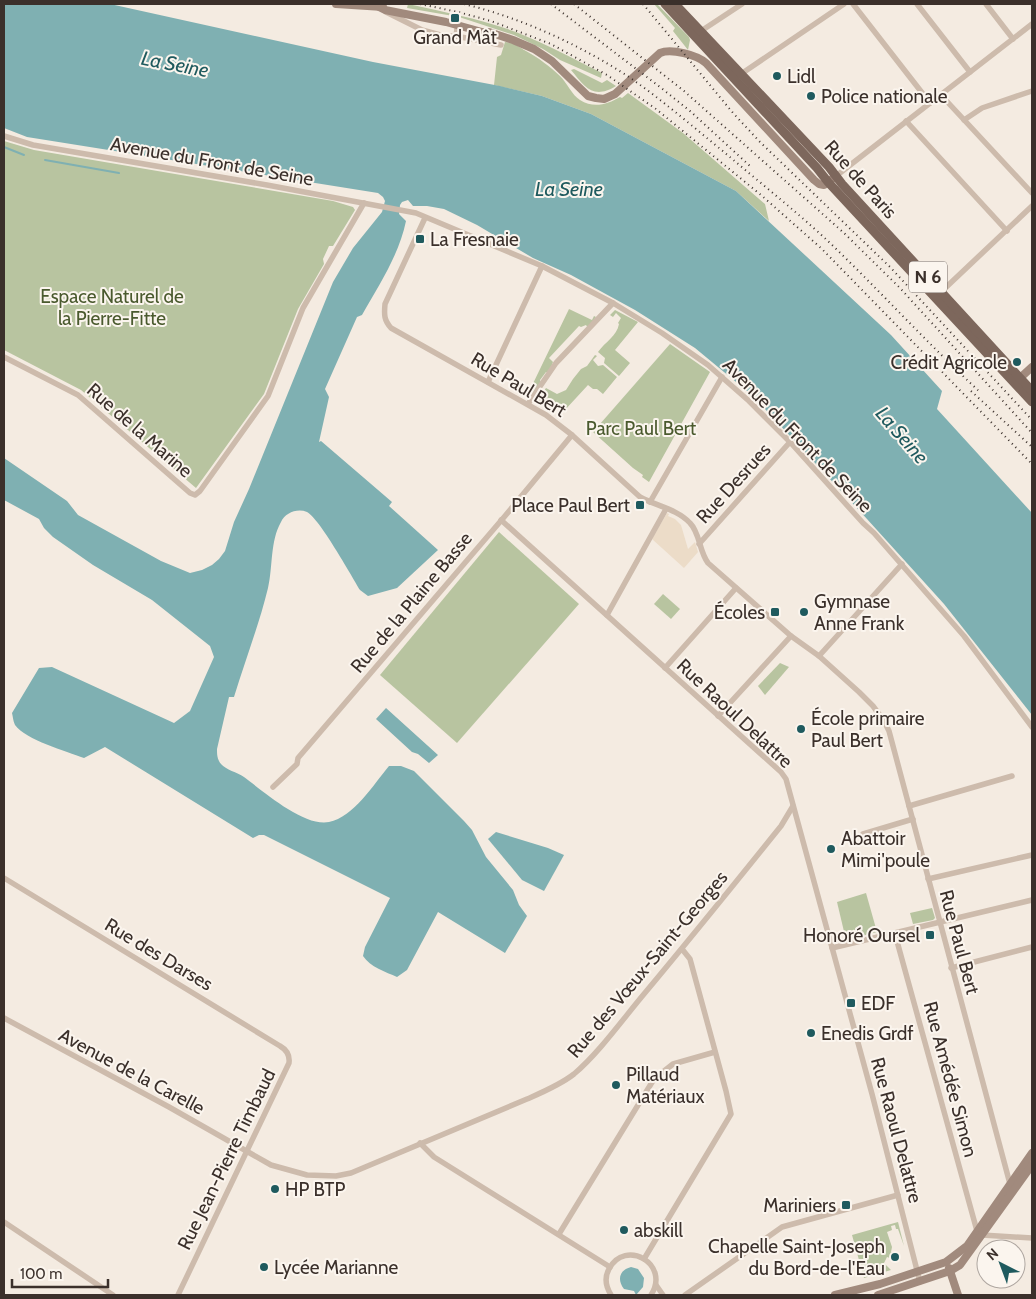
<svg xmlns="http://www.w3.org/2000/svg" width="1036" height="1299" viewBox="0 0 1036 1299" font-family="Cabin,sans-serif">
	<rect width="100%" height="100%" fill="#f4ebe1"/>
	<!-- green -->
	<g fill="#b8c4a0">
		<path d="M 408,4 C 444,12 481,19 516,32 C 546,44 574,59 602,73 L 601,78 L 560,60 L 543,49 L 514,35 L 459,17 L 407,8 Z"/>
		<path d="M 654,4 L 657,4 L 689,37 L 690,40 L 688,50 L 673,31 L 675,28 Z"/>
		<path d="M 505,42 C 513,42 519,47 526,51 C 539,58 549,66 560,76 C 567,83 572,95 580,100 C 594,109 608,104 620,97 L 622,98 L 628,93 L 683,133 L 765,204 L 769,221 L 736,191 L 591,114 L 542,96 L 494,85 L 497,57 L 501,55 Z"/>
		<path d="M 574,69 L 602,83 L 607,80 L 616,86 C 593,100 585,87 571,70 Z"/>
		<path d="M 4,141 L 34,150 L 333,201 L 353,207 L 355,210 L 333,246 L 329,246 L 323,259 L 324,264 L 298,309 L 264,394 L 196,488 L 81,390 L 4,350 Z"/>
		<path d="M 569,309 L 592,320 L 594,316 L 596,317 L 588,328 L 586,325 L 581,327 L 579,326 L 549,358 L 553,362 L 549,372 L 546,372 L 540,380 L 541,383 L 532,395 L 526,398 Z"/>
		<path d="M 615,310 L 638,322 L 615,350 L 630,363 L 619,376 L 604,363 L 605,358 L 598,352 C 605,342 617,336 619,324 L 618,323 L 621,318 L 616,313 L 613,317 L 610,315 Z"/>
		<path d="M 670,344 L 710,372 L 649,482 L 642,477 L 643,475 L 633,468 L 593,432 Z"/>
		<path d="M 595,355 L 597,356 L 593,360 L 598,366 L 603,365 L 617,377 L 603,394 L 597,389 L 593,389 L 588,385 L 564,411 L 537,401 L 546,388 L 557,394 L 566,390 L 573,379 L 581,369 L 587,366 Z"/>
		<path d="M 499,532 L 579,604 L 457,743 L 380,675 Z"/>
		<path d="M 663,594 L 680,609 L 671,619 L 654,604 Z"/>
		<path d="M 780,663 L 789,667 L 765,695 L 758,686 Z"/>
		<path d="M 866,893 L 877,932 L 846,940 L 837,902 Z"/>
		<path d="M 932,908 L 935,918 L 933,920 L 913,924 L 910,913 Z"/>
		<path d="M 898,1222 L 904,1246 L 898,1229 L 896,1229 L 895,1225 L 891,1226 L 892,1230 L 887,1232 L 892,1247 L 891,1252 L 893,1253 L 890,1258 L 887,1257 L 884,1263 L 891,1270 L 864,1278 L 852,1235 Z"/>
	</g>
	<!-- plaza -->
	<path fill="#ecdcc8" d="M 667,513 L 669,514 L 668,516 L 675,519 L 681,525 L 688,549 L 695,542 L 698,552 L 684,568 L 652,539 Z"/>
	<!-- water -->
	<g fill="#7fb0b2">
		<path d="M 4,4 L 110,4 L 373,62 L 500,86 L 542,96 L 591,114 L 736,191 L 891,335 L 942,391 L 937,409 L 1032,513 L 1032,715 L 944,604 L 867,519 L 753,396 L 695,348 L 635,310 L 571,275 L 533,258 L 477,225 L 444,209 L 427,206 L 413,206 L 408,200 L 402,202 L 400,205 L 399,214 L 406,221 C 399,255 379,285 362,315 L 357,317 L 325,389 L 329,397 L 319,442 L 321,441 L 392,502 L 389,506 L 438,550 L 397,588 L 368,596 L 360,590 C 351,575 319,518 307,512 C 297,508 285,513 281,522 C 270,541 273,567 268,588 C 259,625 245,661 234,697 L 229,697 L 217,749 C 217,754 217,759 221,764 C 226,770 237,772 244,777 C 263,791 304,827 329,822 C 354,817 373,785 389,766 L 401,766 L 414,771 L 464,821 L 472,830 L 486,857 L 513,890 L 519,905 L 527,916 L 505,953 L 438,912 L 407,970 L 397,977 C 386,972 370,967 363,956 L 365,947 L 390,898 L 264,835 L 259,835 L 253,838 L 105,747 L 84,758 C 66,751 26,740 15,725 C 13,721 13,717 12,713 L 39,668 L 52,667 L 174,723 L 190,711 L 214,657 L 210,646 L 152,600 L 93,565 L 53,537 L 44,528 L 39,519 L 4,500 L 4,458 L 67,501 L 78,515 L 161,561 L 190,573 L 202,570 L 212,565 L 219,559 L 225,551 L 234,522 L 249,489 L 333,282 L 353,248 L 382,212 L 385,201 L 383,197 L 378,193 L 27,137 L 4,128 Z"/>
		<path d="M 386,708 L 438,755 L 429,763 L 418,754 L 412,752 L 376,719 Z"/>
		<path d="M 496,832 L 548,848 L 564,855 L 544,891 L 522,880 L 488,839 Z"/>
		<path d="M 631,1267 L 638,1269 L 644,1278 L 643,1287 L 636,1295 L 634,1291 L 624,1289 C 617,1280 619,1270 631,1267 Z"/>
	</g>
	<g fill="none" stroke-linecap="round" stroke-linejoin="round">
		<!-- stream -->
		<g stroke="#7fb0b2" stroke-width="2">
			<path d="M 4,147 L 24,155"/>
			<path d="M 45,160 L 119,173"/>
		</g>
		<!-- street -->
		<g stroke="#cdbbac" stroke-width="5.5">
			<path d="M 853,4 L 930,103"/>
			<path d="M 917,4 L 970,72"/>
			<path d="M 986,4 L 1013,39"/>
			<path d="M 386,12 L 422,30 L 444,36 L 456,36 L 501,45"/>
			<path d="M 701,31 L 742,4"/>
			<path d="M 456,36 L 458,21"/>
			<path d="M 741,74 L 844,4"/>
			<path d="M 941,95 L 1032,193"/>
			<path d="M 964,120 L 982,108 L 1032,91"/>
			<path d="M 906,121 L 1007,231"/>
			<path d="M 4,136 L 33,145 L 267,185 L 416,213 L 542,266 L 613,303 L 662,333 L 708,365 L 749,401 L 790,442 L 863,523 L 874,533 L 964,636 L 1032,727"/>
			<path d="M 836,176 L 1032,24"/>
			<path d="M 425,218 L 385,304 C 384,315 384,320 391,328 L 546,415 L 572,435 L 640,497 C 656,506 677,509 690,523 C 700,533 699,551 708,563 L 791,636 L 819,656 L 859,692 L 873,706 L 884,721 L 889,731 L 1010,1184"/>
			<path d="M 941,292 L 1032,206"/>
			<path d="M 4,357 L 78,395 L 190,493 L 195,495 L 200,491 L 268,396 L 303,308 L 364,203"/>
			<path d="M 488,382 L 542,266"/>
			<path d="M 528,404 L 556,363 L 613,303"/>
			<path d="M 650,502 L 722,377"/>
			<path d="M 501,520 L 781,772 L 786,779 L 872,1094 L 920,1282"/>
			<path d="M 699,544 L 790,442"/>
			<path d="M 607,615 L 666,509"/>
			<path d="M 819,656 L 902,564"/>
			<path d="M 665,668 L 736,588"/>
			<path d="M 718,716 L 791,636"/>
			<path d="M 273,787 L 297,764 L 298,758 L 505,516 L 572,435"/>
			<path d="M 909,806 L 1012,776"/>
			<path d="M 863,834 L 913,819"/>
			<path d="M 4,878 L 280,1046 C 287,1050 290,1055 289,1063 L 178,1295"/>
			<path d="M 928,879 L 1032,855"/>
			<path d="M 895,934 L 977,1231"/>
			<path d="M 832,948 L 1032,900"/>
			<path d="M 951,968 L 1032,947"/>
			<path d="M 4,1018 L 169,1107 L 271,1165 L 307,1175 L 336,1176 L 351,1173 L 527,1099 C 543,1092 560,1085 574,1074 C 598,1054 623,1019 644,994 C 690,939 736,882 781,826 L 793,806"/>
			<path d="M 420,1143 L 434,1157 L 610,1267"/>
			<path d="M 4,1222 L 113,1295"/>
			<path d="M 559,1234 L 654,1079 L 673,1064 L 715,1052"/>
			<path d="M 982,1235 L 1032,1238"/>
			<path d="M 644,1259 L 731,1114 L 726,1091 L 690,959 L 682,949"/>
			<path d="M 656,1285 L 663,1295"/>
			<path d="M 611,1295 C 606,1287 604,1278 609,1269 C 625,1238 671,1264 651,1295"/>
			<path d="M 685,1295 L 782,1227 L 898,1195"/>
		</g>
		<!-- secondary -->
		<g stroke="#a18a7d" stroke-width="8">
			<path d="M 336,4 L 383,7"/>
			<path d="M 379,7 L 385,10 L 446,22 L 482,32 L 489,32 L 513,40 L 534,49 L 552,61 L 588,96 L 596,98 L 604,99 L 615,94 L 660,53 C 671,48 697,55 706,63 L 814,180 L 819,184 L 824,185 L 836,176"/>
			<path d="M 1019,382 L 1020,378 L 1032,367"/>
			<path d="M 949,1268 L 958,1295"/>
			<path d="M 835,1295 L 880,1284 L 946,1262 L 967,1246 L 1032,1153"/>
			<path d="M 878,1295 L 950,1271 L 960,1265 L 1032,1165"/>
		</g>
		<!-- primary -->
		<g stroke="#7d675c" stroke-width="9">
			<path d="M 665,4 L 817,168 L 828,182 L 1032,402"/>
			<path d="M 675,4 L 829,167 L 842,184 L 1032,391"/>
		</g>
		<!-- rail -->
		<g stroke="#3b302b" stroke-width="2" stroke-dasharray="1 4" stroke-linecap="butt">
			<path d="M 420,4 L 458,12 L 491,21 L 551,44 L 607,75 L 656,109 L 761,195 L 822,249 L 1032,464"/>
			<path d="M 464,4 C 521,18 576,43 626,75 C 660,98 692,126 724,152 C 759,182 796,211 830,243 C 881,292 929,345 981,393"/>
			<path d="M 551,4 L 660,87 L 690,111 L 750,166"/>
			<path d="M 574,4 L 684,91 L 844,233 L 900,288 L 1032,433"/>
			<path d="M 643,4 L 733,113 L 760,142 L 890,267 L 1032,420"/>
			<path d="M 971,391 L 1032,447"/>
		</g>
	</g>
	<!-- markers -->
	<g fill="#1f5a5e" stroke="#fbf5ee" stroke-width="2">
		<rect x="450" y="13" width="10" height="10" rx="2.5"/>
		<circle cx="777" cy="76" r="5"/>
		<circle cx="811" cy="96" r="5"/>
		<rect x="415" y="234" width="10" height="10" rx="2.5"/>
		<circle cx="1017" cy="362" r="5"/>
		<rect x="635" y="500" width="10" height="10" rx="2.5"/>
		<rect x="770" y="607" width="10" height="10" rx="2.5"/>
		<circle cx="804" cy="612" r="5"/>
		<circle cx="801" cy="729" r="5"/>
		<circle cx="831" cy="849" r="5"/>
		<rect x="925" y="930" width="10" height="10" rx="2.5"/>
		<rect x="846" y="998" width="10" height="10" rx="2.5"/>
		<circle cx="811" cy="1033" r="5"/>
		<circle cx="616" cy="1085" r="5"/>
		<circle cx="275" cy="1189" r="5"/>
		<rect x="841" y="1200" width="10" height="10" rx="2.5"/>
		<circle cx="624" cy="1230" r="5"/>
		<circle cx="895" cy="1257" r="5"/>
		<circle cx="264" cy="1267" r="5"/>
	</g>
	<g text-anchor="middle" stroke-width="4" stroke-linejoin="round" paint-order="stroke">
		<!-- shield labels -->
		<rect fill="#fbf5ee" stroke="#756b66" stroke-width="1" x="909" y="261.5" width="38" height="31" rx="4"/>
		<g font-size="18" font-weight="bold" fill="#3b302b">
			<text x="928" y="283">N 6</text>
		</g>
		<!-- poi labels -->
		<g font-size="19" fill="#3b302b" stroke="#fbf5ee" text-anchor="start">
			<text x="455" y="44" text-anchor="middle">Grand Mât</text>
			<text x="787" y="83">Lidl</text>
			<text x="821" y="103">Police nationale</text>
			<text x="430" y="246">La Fresnaie</text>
			<text x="1007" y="369" text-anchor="end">Crédit Agricole</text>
			<text x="630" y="512" text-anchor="end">Place Paul Bert</text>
			<text x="814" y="608">Gymnase<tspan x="814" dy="22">Anne Frank</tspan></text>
			<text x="765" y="619" text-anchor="end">Écoles</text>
			<text x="811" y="725">École primaire<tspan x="811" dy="22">Paul Bert</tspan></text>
			<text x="841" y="845">Abattoir<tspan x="841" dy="22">Mimi'poule</tspan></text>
			<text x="920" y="942" text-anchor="end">Honoré Oursel</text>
			<text x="861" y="1010">EDF</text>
			<text x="821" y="1040">Enedis Grdf</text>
			<text x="626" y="1081">Pillaud<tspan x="626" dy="22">Matériaux</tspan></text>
			<text x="285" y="1196">HP BTP</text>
			<text x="836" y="1212" text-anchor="end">Mariniers</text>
			<text x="634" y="1237">abskill</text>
			<text x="885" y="1253" text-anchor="end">Chapelle Saint-Joseph<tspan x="885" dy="22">du Bord-de-l'Eau</tspan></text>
			<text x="274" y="1274">Lycée Marianne</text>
		</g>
		<!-- street labels -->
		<g font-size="19" fill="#3b302b" stroke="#fbf5ee">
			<text transform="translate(212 161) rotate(10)" y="7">Avenue du Front de Seine</text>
			<text transform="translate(861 179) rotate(48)" y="7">Rue de Paris</text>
			<text transform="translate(519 384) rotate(31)" y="7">Rue Paul Bert</text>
			<text transform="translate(140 430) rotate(41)" y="7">Rue de la Marine</text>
			<text transform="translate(798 435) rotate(46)" y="7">Avenue du Front de Seine</text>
			<text transform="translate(733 483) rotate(-48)" y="7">Rue Desrues</text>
			<text transform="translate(411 602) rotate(-50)" y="7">Rue de la Plaine Basse</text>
			<text transform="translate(735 713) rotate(43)" y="7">Rue Raoul Delattre</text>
			<text transform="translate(960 942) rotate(75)" y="7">Rue Paul Bert</text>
			<text transform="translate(159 954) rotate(31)" y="7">Rue des Darses</text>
			<text transform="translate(647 964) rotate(-50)" y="7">Rue des Vœux-Saint-Georges</text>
			<text transform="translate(132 1071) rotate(28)" y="7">Avenue de la Carelle</text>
			<text transform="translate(951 1079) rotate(75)" y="7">Rue Amédée Simon</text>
			<text transform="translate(897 1130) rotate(75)" y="7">Rue Raoul Delattre</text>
			<text transform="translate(226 1159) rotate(-64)" y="7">Rue Jean-Pierre Timbaud</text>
		</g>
		<!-- park labels -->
		<g font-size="19" fill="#4a5a2e" stroke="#fbf5ee">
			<text x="112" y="303">Espace Naturel de<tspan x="112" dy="22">la Pierre-Fitte</tspan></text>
			<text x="641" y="435">Parc Paul Bert</text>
		</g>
		<!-- water labels -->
		<g font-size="20" font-style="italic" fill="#1f5a5e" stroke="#fbf5ee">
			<text transform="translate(175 64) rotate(11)" y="7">La Seine</text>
			<text x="569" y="196">La Seine</text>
			<text transform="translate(902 435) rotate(49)" y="7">La Seine</text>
		</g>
	</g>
	<!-- border -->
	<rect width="1036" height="1299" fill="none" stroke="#3b302b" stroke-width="10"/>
	<!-- north arrow -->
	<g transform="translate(1001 1264) rotate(318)"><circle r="24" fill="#fbf5ee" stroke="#aea6a0"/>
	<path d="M0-4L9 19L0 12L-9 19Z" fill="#1f5a5e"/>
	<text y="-8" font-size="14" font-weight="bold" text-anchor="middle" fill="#3b302b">N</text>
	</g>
	<!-- scale -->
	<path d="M12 1279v8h96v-8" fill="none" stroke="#3b302b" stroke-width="2.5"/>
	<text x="20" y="1279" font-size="15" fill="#3b302b" stroke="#fbf5ee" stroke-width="4" paint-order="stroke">100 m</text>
</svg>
